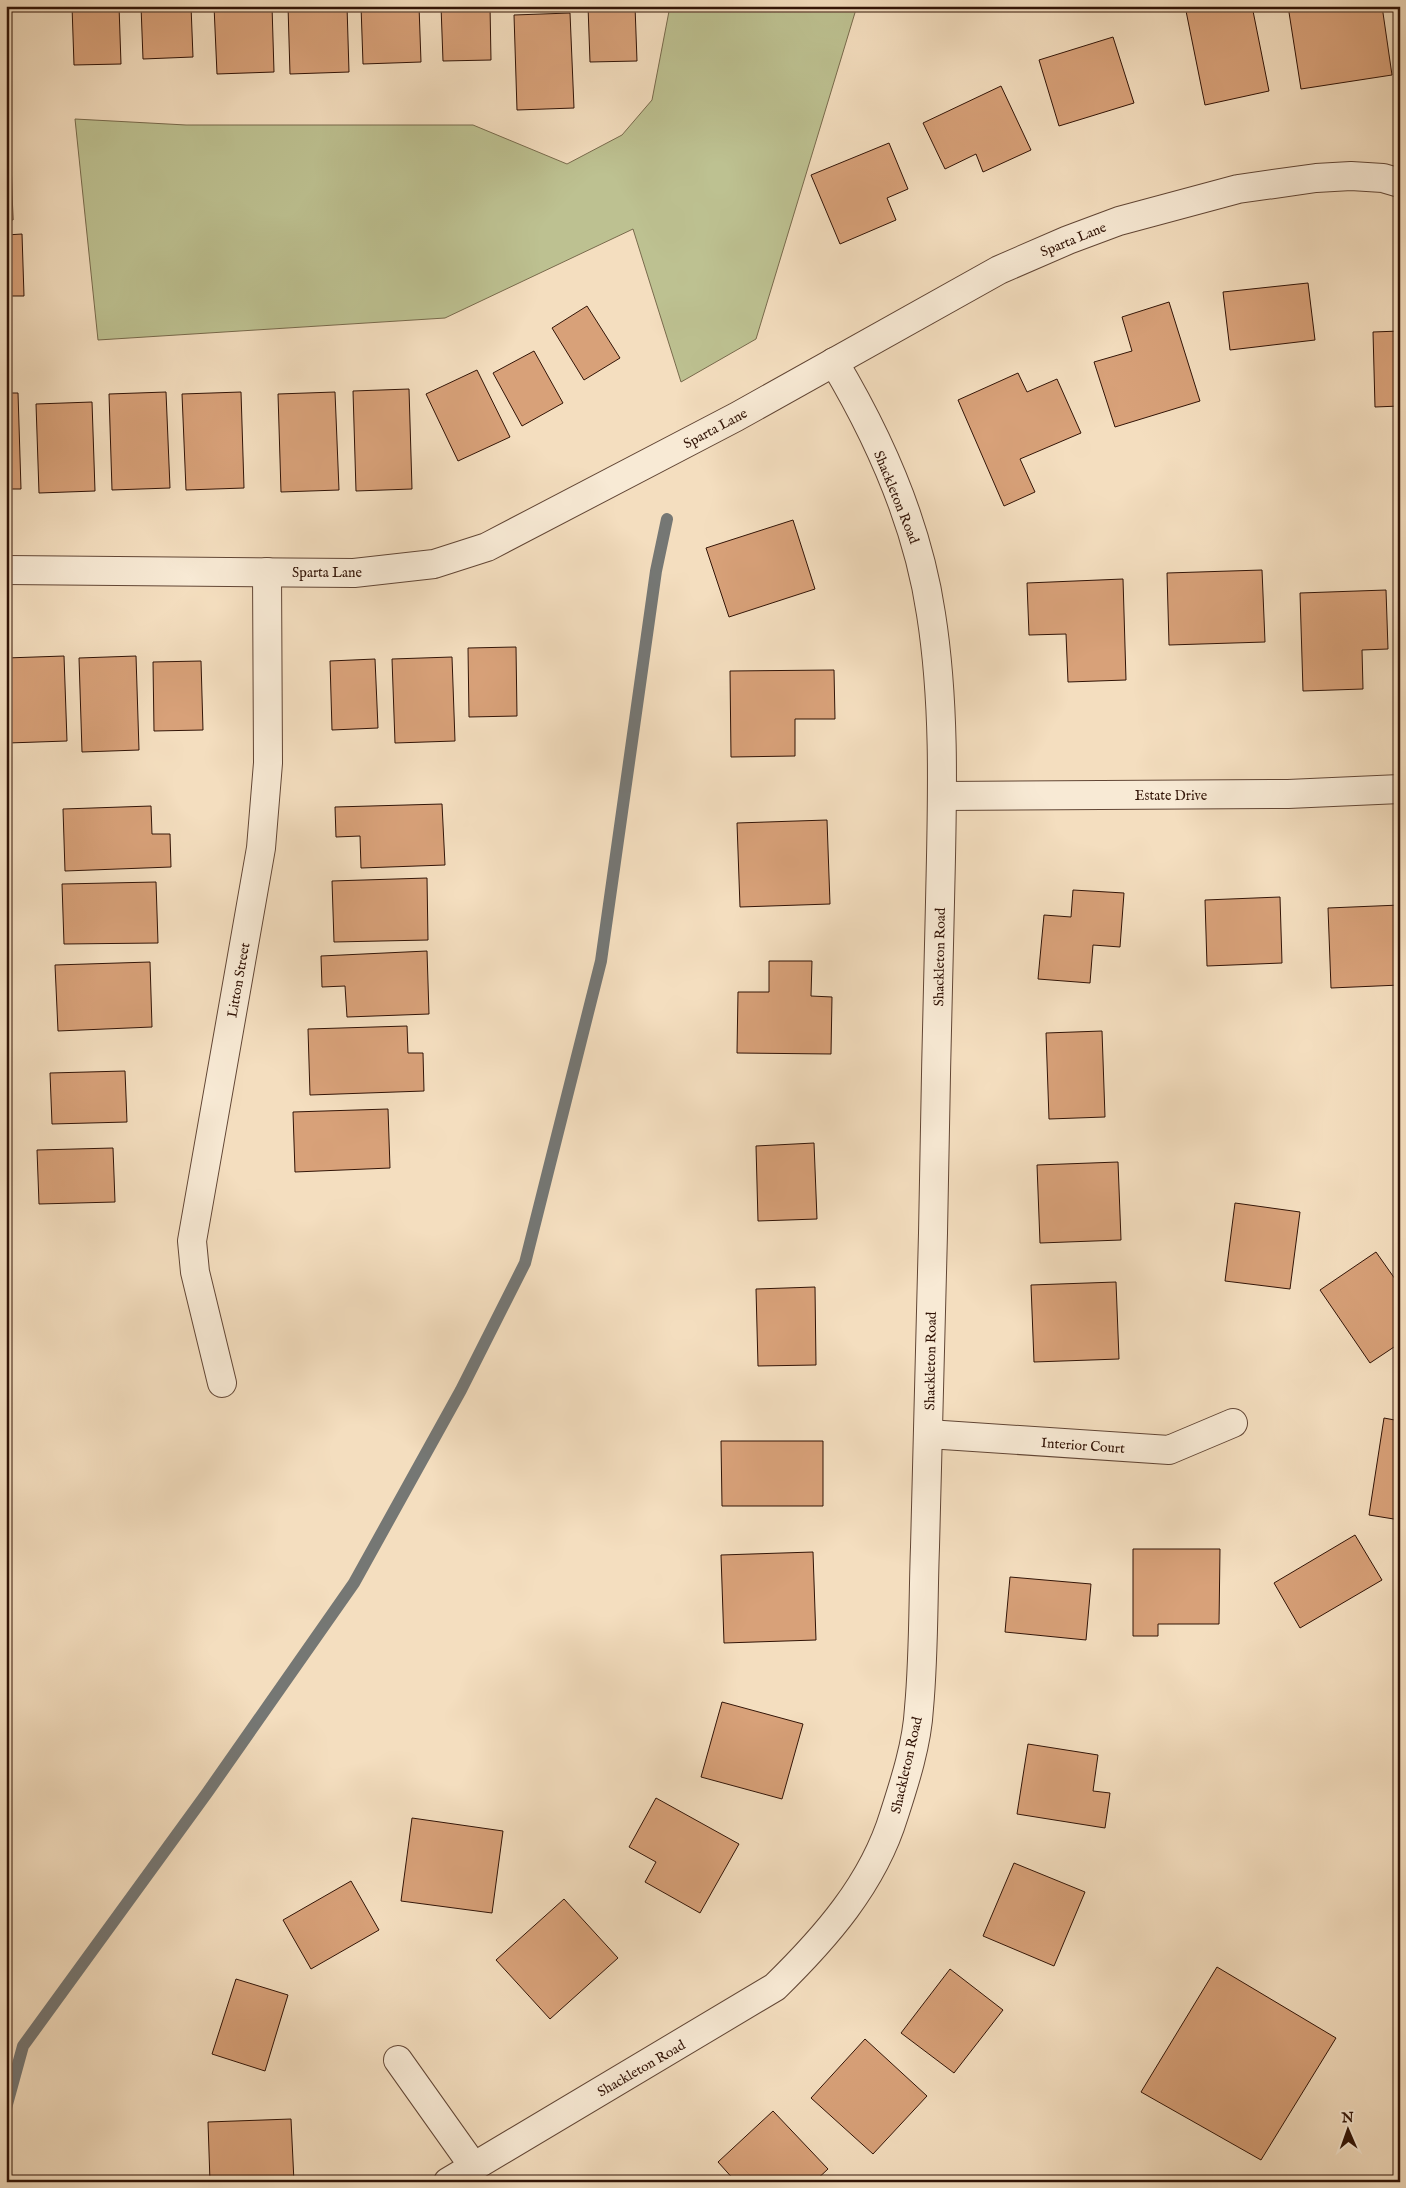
<svg xmlns="http://www.w3.org/2000/svg" width="1406" height="2188" viewBox="0 0 1406 2188" font-family="'IM FELL English',serif">
	<rect width="100%" height="100%" fill="#f4debf"/>
	<filter id="stains"><feTurbulence type="fractalNoise" baseFrequency=".004" numOctaves="4"/><feColorMatrix values="0 0 0 0 .2 0 0 0 0 .09 0 0 0 0 .02 0 0 0 .5 -.17"/></filter>
	<radialGradient id="worn" r=".72"><stop offset=".6" stop-color="#630" stop-opacity="0"/><stop offset="1" stop-color="#630" stop-opacity=".3"/></radialGradient>
	<!-- green -->
	<path fill="#bdc191" stroke="#786a4c" d="M 670,6 L 857,6 L 756,339 L 681,382 L 633,229 L 445,318 L 98,340 L 75,119 L 186,125 L 473,125 L 567,164 L 622,135 L 652,100 Z"/>
	<g fill="none" stroke-linecap="round" stroke-linejoin="round">
		<!-- stream -->
		<path stroke="#757774" stroke-width="12" d="M 6,2108 L 23,2046 L 207,1793 L 354,1583 L 461,1390 L 525,1263 L 601,961 L 656,571 L 667,519"/>
	</g>
	<!-- building -->
	<g fill="#d8a179" stroke="#321407">
		<path d="M 72,6 L 119,6 L 121,64 L 74,65 Z"/>
		<path d="M 141,6 L 191,6 L 193,57 L 143,59 Z"/>
		<path d="M 214,6 L 272,6 L 274,72 L 217,74 Z"/>
		<path d="M 288,6 L 347,6 L 349,72 L 290,74 Z"/>
		<path d="M 361,6 L 419,6 L 421,62 L 363,64 Z"/>
		<path d="M 441,6 L 490,6 L 491,60 L 443,61 Z"/>
		<path d="M 588,6 L 635,6 L 637,61 L 590,62 Z"/>
		<path d="M 1185,6 L 1252,6 L 1269,91 L 1205,105 Z"/>
		<path d="M 1288,6 L 1382,6 L 1392,75 L 1301,89 Z"/>
		<path d="M 570,13 L 574,108 L 517,110 L 514,15 Z"/>
		<path d="M 1113,37 L 1134,103 L 1059,126 L 1039,60 Z"/>
		<path d="M 1001,86 L 1031,150 L 983,172 L 976,154 L 945,169 L 923,123 Z"/>
		<path d="M 889,143 L 908,189 L 887,198 L 896,220 L 840,244 L 811,175 Z"/>
		<path d="M 6,160 L 11,160 L 13,220 L 6,220 Z"/>
		<path d="M 22,234 L 24,296 L 6,296 L 6,235 Z"/>
		<path d="M 1308,283 L 1315,340 L 1230,350 L 1223,292 Z"/>
		<path d="M 1169,302 L 1200,401 L 1115,427 L 1094,362 L 1132,351 L 1122,317 Z"/>
		<path d="M 587,306 L 620,358 L 584,380 L 552,328 Z"/>
		<path d="M 1400,331 L 1400,406 L 1375,407 L 1373,332 Z"/>
		<path d="M 534,351 L 563,403 L 522,426 L 493,373 Z"/>
		<path d="M 477,370 L 510,437 L 458,461 L 426,394 Z"/>
		<path d="M 1018,373 L 1027,392 L 1057,379 L 1081,433 L 1020,459 L 1035,492 L 1004,506 L 958,400 Z"/>
		<path d="M 409,389 L 412,489 L 356,491 L 353,391 Z"/>
		<path d="M 166,392 L 170,488 L 112,490 L 109,394 Z"/>
		<path d="M 241,392 L 244,488 L 186,490 L 182,394 Z"/>
		<path d="M 335,392 L 339,490 L 281,492 L 278,394 Z"/>
		<path d="M 6,393 L 18,393 L 21,489 L 6,489 Z"/>
		<path d="M 92,402 L 95,491 L 39,493 L 36,404 Z"/>
		<path d="M 793,520 L 815,589 L 729,617 L 706,548 Z"/>
		<path d="M 1262,570 L 1265,642 L 1169,645 L 1167,573 Z"/>
		<path d="M 1123,579 L 1126,680 L 1068,682 L 1066,634 L 1029,635 L 1027,583 Z"/>
		<path d="M 1386,590 L 1388,649 L 1362,650 L 1363,689 L 1303,691 L 1300,593 Z"/>
		<path d="M 516,647 L 517,716 L 469,717 L 468,648 Z"/>
		<path d="M 64,656 L 67,741 L 8,743 L 6,658 Z"/>
		<path d="M 136,656 L 139,750 L 82,752 L 79,658 Z"/>
		<path d="M 452,657 L 455,741 L 395,743 L 392,659 Z"/>
		<path d="M 375,659 L 378,728 L 332,730 L 330,661 Z"/>
		<path d="M 201,661 L 203,730 L 154,731 L 153,662 Z"/>
		<path d="M 834,670 L 835,719 L 795,719 L 795,756 L 731,757 L 730,671 Z"/>
		<path d="M 442,804 L 445,865 L 361,868 L 360,836 L 336,837 L 335,807 Z"/>
		<path d="M 151,806 L 152,834 L 170,834 L 171,867 L 65,871 L 63,809 Z"/>
		<path d="M 827,820 L 830,904 L 740,907 L 737,823 Z"/>
		<path d="M 427,878 L 428,940 L 334,942 L 332,881 Z"/>
		<path d="M 156,882 L 158,943 L 64,944 L 62,884 Z"/>
		<path d="M 1073,890 L 1124,893 L 1120,947 L 1093,945 L 1090,983 L 1038,979 L 1044,915 L 1071,917 Z"/>
		<path d="M 1280,897 L 1282,963 L 1207,966 L 1205,900 Z"/>
		<path d="M 1400,905 L 1400,985 L 1331,988 L 1328,908 Z"/>
		<path d="M 427,951 L 429,1014 L 347,1017 L 345,986 L 322,987 L 321,956 Z"/>
		<path d="M 769,961 L 812,961 L 811,996 L 832,997 L 831,1054 L 737,1053 L 738,992 L 769,992 Z"/>
		<path d="M 150,962 L 152,1027 L 58,1031 L 55,965 Z"/>
		<path d="M 407,1026 L 408,1053 L 423,1053 L 424,1091 L 310,1095 L 308,1029 Z"/>
		<path d="M 1102,1031 L 1105,1117 L 1049,1119 L 1046,1033 Z"/>
		<path d="M 125,1071 L 127,1122 L 52,1124 L 50,1073 Z"/>
		<path d="M 388,1109 L 390,1168 L 295,1172 L 293,1112 Z"/>
		<path d="M 814,1143 L 817,1219 L 758,1221 L 756,1146 Z"/>
		<path d="M 113,1148 L 115,1202 L 39,1204 L 37,1150 Z"/>
		<path d="M 1118,1162 L 1121,1240 L 1040,1243 L 1037,1165 Z"/>
		<path d="M 1235,1203 L 1300,1212 L 1290,1289 L 1225,1281 Z"/>
		<path d="M 1376,1252 L 1400,1286 L 1400,1343 L 1370,1363 L 1320,1290 Z"/>
		<path d="M 1116,1282 L 1119,1359 L 1034,1362 L 1031,1285 Z"/>
		<path d="M 815,1287 L 816,1365 L 758,1366 L 756,1289 Z"/>
		<path d="M 1384,1418 L 1400,1421 L 1400,1520 L 1369,1515 Z"/>
		<path d="M 721,1441 L 823,1441 L 823,1506 L 722,1506 Z"/>
		<path d="M 1355,1535 L 1382,1580 L 1300,1628 L 1274,1583 Z"/>
		<path d="M 1133,1549 L 1220,1549 L 1219,1624 L 1158,1624 L 1158,1636 L 1133,1636 Z"/>
		<path d="M 813,1552 L 816,1640 L 724,1643 L 721,1555 Z"/>
		<path d="M 1010,1577 L 1091,1584 L 1086,1640 L 1005,1632 Z"/>
		<path d="M 722,1702 L 803,1724 L 782,1799 L 701,1777 Z"/>
		<path d="M 1028,1744 L 1098,1755 L 1093,1791 L 1110,1793 L 1105,1828 L 1017,1814 Z"/>
		<path d="M 656,1798 L 739,1844 L 700,1913 L 645,1882 L 656,1862 L 629,1847 Z"/>
		<path d="M 412,1818 L 503,1831 L 492,1913 L 401,1901 Z"/>
		<path d="M 1014,1863 L 1085,1892 L 1054,1966 L 983,1936 Z"/>
		<path d="M 351,1881 L 379,1930 L 311,1969 L 283,1920 Z"/>
		<path d="M 564,1899 L 618,1958 L 550,2019 L 496,1960 Z"/>
		<path d="M 1217,1967 L 1336,2038 L 1261,2160 L 1141,2092 Z"/>
		<path d="M 950,1969 L 1003,2010 L 954,2073 L 901,2033 Z"/>
		<path d="M 236,1979 L 288,1995 L 265,2071 L 212,2054 Z"/>
		<path d="M 865,2039 L 927,2096 L 873,2154 L 811,2098 Z"/>
		<path d="M 773,2111 L 828,2169 L 814,2182 L 736,2182 L 718,2162 Z"/>
		<path d="M 291,2119 L 294,2182 L 210,2182 L 208,2122 Z"/>
	</g>
	<g fill="none" stroke-linecap="round" stroke-linejoin="round">
		<defs>
			<g id="minor">
				<path d="M 6,570 L 354,573 L 434,564 L 487,547 L 736,417 L 999,270 L 1068,240 L 1119,221 L 1238,189 L 1316,178 L 1351,176 L 1383,178 L 1400,183"/>
				<path d="M 942,796 L 1288,794 L 1400,789"/>
				<path d="M 222,1383 L 195,1272 L 192,1241 L 261,848 L 268,763 L 267,572"/>
				<path d="M 928,1434 L 1169,1450 L 1233,1423"/>
				<path d="M 398,2060 L 474,2167"/>
				<path d="M 448,2182 L 775,1987 C 825,1938 873,1884 894,1815 C 905,1781 917,1744 919,1708 C 924,1654 923,1600 925,1547 C 928,1442 930,1337 933,1233 C 935,1123 937,1012 940,902 C 942,807 946,709 931,614 C 918,526 880,439 834,362"/>
			</g>
		</defs>
		<!-- minor casing -->
		<use href="#minor" stroke="#624635" stroke-width="30"/>
		<!-- minor -->
		<use href="#minor" stroke="#f8ead5" stroke-width="28"/>
	</g>
	<g text-anchor="middle" stroke-width="4" stroke-linejoin="round" paint-order="stroke">
		<!-- street labels -->
		<g font-size="14" fill="#321407" stroke="#f8ead5">
			<text transform="translate(1073 239) rotate(-22)" y="5">Sparta Lane</text>
			<text transform="translate(715 428) rotate(-28)" y="5">Sparta Lane</text>
			<text transform="translate(897 497) rotate(68)" y="5">Shackleton Road</text>
			<text x="327" y="577">Sparta Lane</text>
			<text x="1171" y="800">Estate Drive</text>
			<text transform="translate(939 957) rotate(-89)" y="5">Shackleton Road</text>
			<text transform="translate(238 980) rotate(-80)" y="5">Litton Street</text>
			<text transform="translate(930 1361) rotate(-89)" y="5">Shackleton Road</text>
			<text transform="translate(1083 1445) rotate(4)" y="5">Interior Court</text>
			<text transform="translate(906 1765) rotate(-77)" y="5">Shackleton Road</text>
			<text transform="translate(641 2068) rotate(-30)" y="5">Shackleton Road</text>
		</g>
	</g>
	<!-- margin -->
	<rect width="1406" height="2188" fill="none" stroke="#f4debf" stroke-width="25"/>
	<rect x="8" y="8" width="1391" height="2173" fill="none" stroke="#321407" stroke-width="2.5"/>
	<rect x="12" y="12" width="1381" height="2163" fill="none" stroke="#321407"/>
	<!-- north arrow -->
	<g transform="translate(1348 2130) rotate(358)" stroke="#f8ead5" stroke-width="4" paint-order="stroke">
	<path d="M0-4L9 19L0 12L-9 19Z" fill="#321407"/>
	<text y="-8" font-size="14" font-weight="bold" text-anchor="middle" fill="#321407">N</text>
	</g>
	<rect width="100%" height="100%" filter="url(#stains)"/>
	<rect width="100%" height="100%" fill="url(#worn)"/>
</svg>
